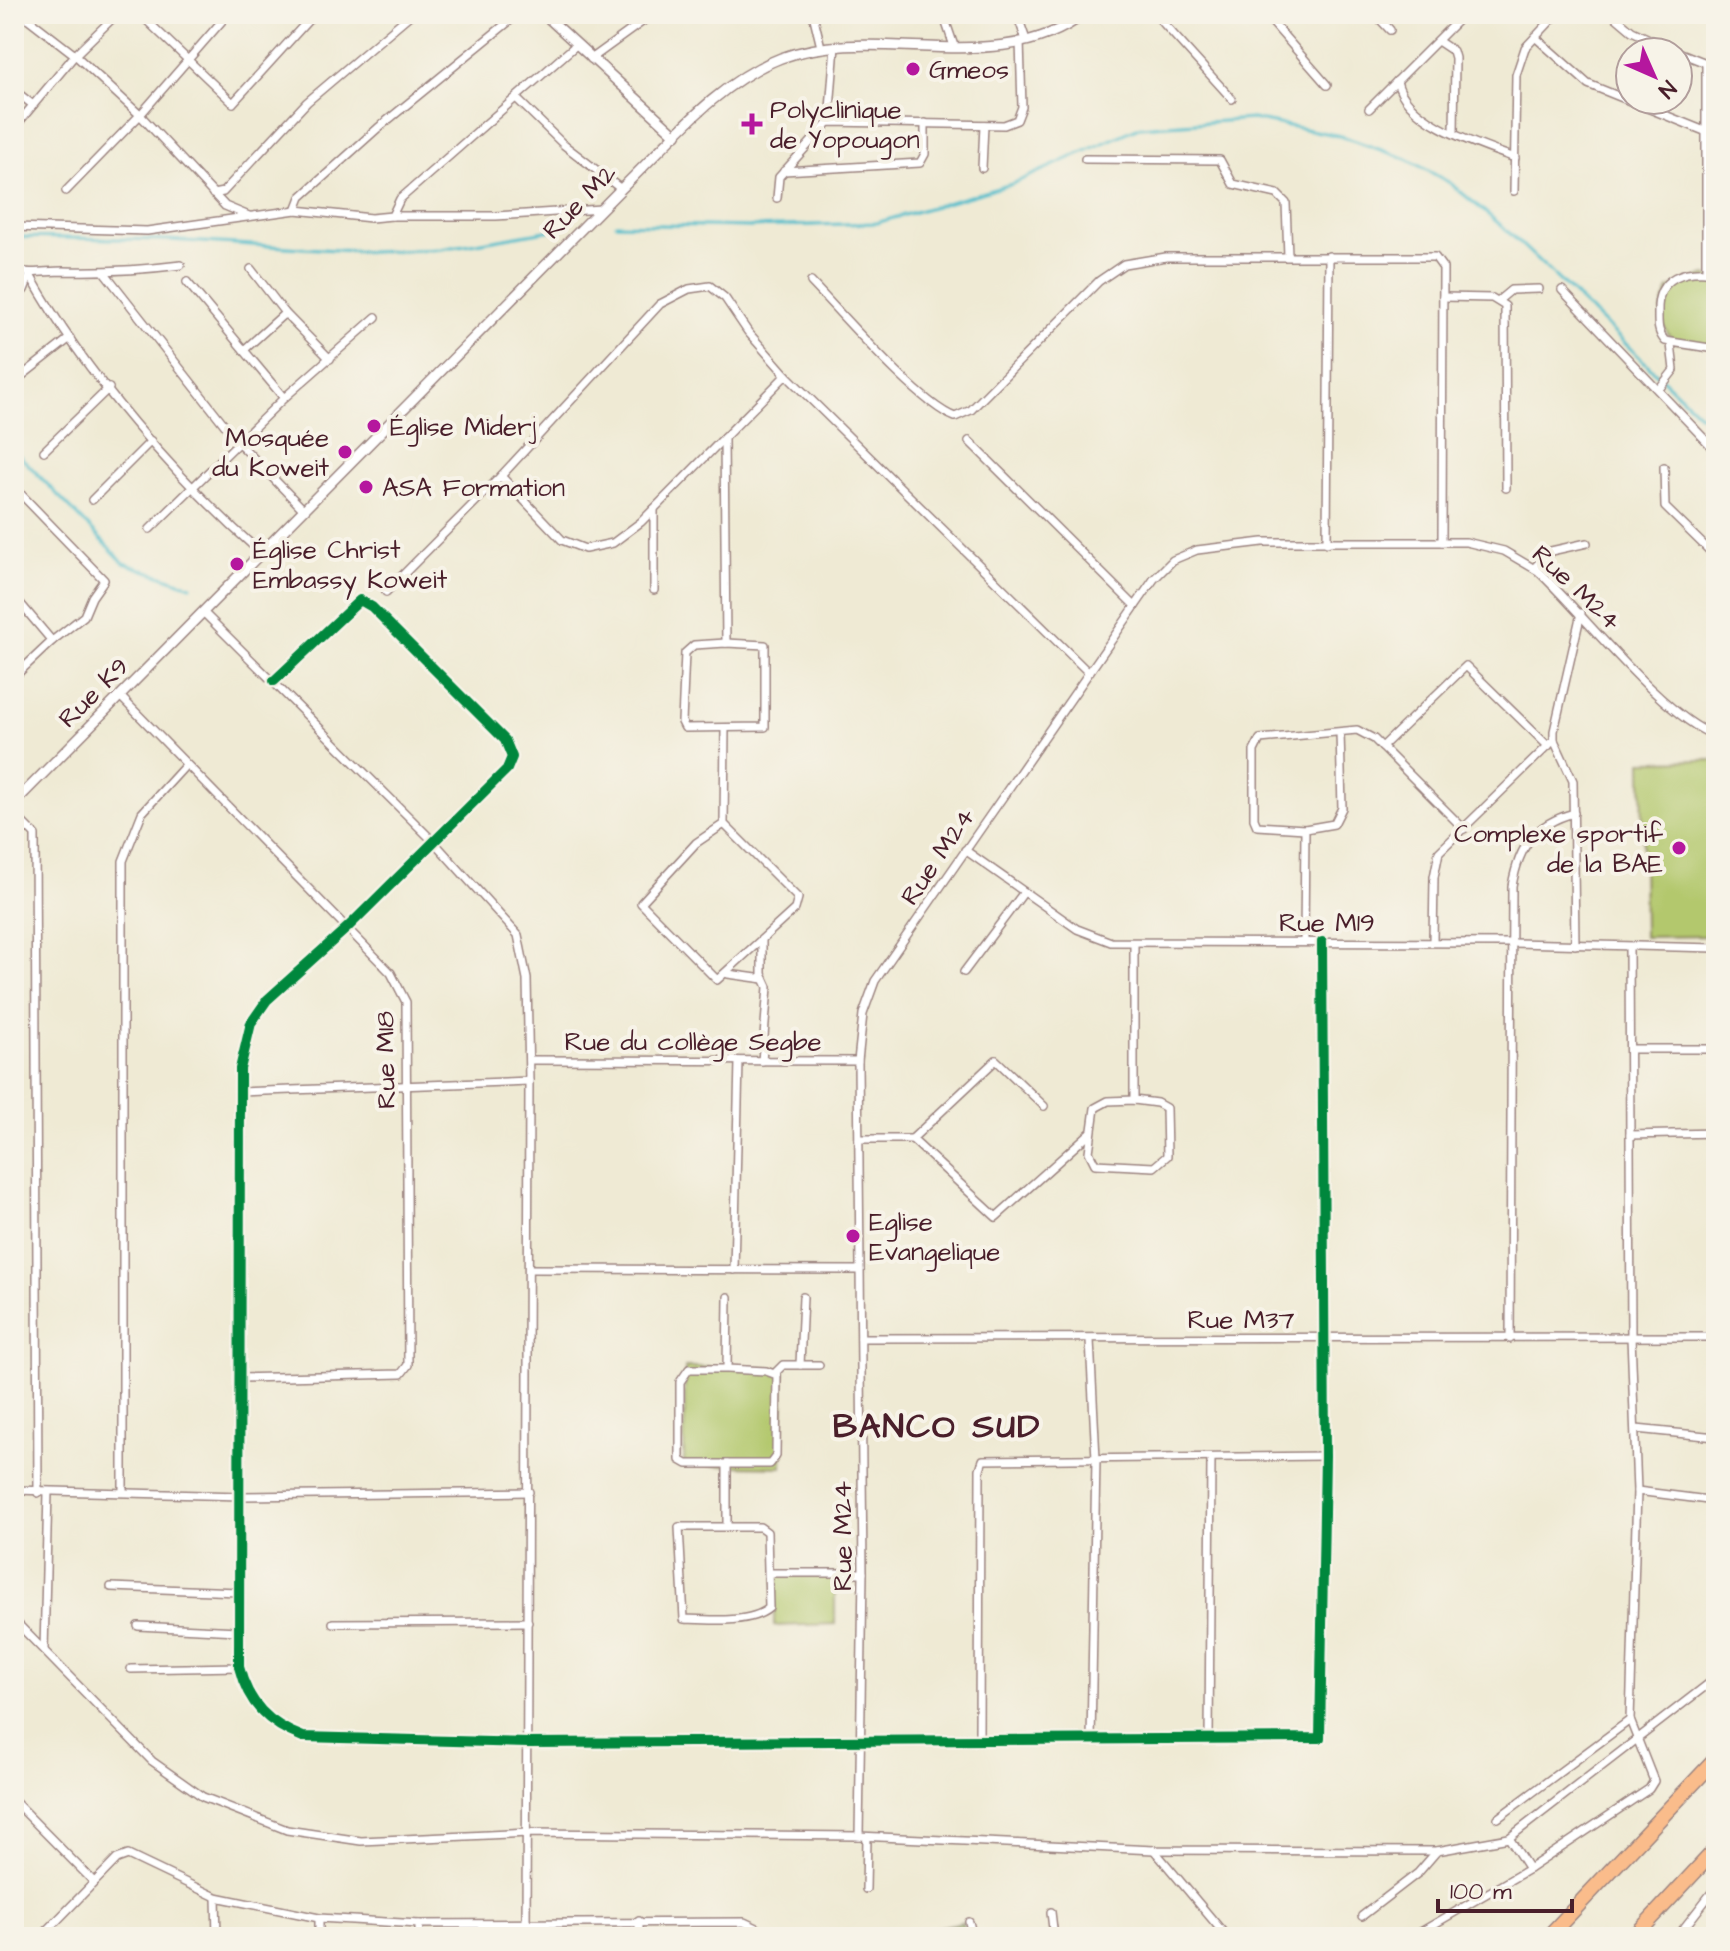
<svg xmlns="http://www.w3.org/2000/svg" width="1730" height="1951" viewBox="0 0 1730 1951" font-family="'Architects Daughter',sans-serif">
	<rect width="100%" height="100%" fill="#f7f3e8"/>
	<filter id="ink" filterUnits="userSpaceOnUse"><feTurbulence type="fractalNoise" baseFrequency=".0125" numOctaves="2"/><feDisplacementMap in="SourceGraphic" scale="16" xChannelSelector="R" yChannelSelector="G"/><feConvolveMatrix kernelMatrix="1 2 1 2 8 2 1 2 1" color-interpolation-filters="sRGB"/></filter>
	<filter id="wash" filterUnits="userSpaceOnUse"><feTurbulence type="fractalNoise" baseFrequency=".006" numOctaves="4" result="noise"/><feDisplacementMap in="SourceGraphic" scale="32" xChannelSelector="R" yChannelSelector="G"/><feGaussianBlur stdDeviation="1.8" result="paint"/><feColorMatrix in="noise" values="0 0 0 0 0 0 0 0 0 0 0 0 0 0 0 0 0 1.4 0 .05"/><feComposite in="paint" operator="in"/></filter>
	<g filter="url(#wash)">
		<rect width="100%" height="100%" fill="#efead4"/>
		<!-- green -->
		<g fill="#b3c86d" stroke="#7e744c" stroke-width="2">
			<path d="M 1706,275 L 1716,279 L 1716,346 L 1674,342 C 1658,322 1658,312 1669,289 Z"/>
			<path d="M 1716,760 L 1716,936 L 1644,937 L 1642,761 Z"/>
			<path d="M 685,1367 L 784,1369 L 782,1467 L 684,1465 Z"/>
			<path d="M 835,1573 L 835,1624 L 774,1626 L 775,1575 Z"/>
		</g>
		<!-- forest -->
		<path fill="#8eac60" stroke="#6c6646" stroke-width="2" d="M 962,1922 L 966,1937 L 898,1937 Z"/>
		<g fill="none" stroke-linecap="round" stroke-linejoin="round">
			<!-- stream -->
			<g stroke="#52becc" stroke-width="3">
				<path d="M 616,224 L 750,227 L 876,223 L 1012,184 L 1139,127 L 1252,119 L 1341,136 L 1407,159 L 1450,183 L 1503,227 L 1716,430"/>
				<path d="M 14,237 L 168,240 L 371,252 L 441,249 L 552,230"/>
				<path d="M 14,450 L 124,563 L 191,586"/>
			</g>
		</g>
	</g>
	<g filter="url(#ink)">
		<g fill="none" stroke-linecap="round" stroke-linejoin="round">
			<defs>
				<g id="minor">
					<path d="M 22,14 L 75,55 L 140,115 L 225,206 L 249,216"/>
					<path d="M 140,14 L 233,103 L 314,14"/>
					<path d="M 813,14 L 821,47"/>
					<path d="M 943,14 L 954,46"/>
					<path d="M 1017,14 L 1026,40"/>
					<path d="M 1155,14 L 1232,99"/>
					<path d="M 1265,14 L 1327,85"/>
					<path d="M 1375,14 L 1390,30"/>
					<path d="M 1612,14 L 1632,31 L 1677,52"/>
					<path d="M 1535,37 L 1588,84 L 1707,132"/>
					<path d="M 1438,41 L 1453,51 L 1455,58 L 1454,133"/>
					<path d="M 576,45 L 400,199 L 392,216 L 496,216 L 601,209"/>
					<path d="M 1678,52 L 1716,67"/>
					<path d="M 591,59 L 653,14"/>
					<path d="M 1397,81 C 1405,122 1479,145 1515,158"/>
					<path d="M 14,90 L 33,105"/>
					<path d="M 517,99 L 564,145 L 621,189"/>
					<path d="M 1369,109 L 1464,14"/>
					<path d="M 829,122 L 835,46"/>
					<path d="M 14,128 L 75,55 L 117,14"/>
					<path d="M 1085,159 L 1220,160 L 1233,184 L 1277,194 L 1286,203 L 1288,256"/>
					<path d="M 982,168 L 984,125"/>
					<path d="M 784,171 L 920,163 L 925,154 L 925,123"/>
					<path d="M 66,191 L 140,115 L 228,14"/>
					<path d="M 1514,191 L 1516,75 L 1525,48 L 1557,14"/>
					<path d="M 213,194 L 223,192 L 307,102 L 411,14"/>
					<path d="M 777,198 L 779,177 L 829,122 L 1004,125 L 1017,120 L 1022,107 L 1020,41"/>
					<path d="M 296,210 L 301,197 L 378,128 L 518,14"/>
					<path d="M 14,227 L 147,231 L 296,210 L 371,218 L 392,216"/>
					<path d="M 251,269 L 285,313 L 330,359"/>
					<path d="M 14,270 C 31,275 45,271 63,271 C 103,272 141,270 181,265"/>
					<path d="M 1706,272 L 1706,63"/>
					<path d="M 105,273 L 238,442 L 304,510"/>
					<path d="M 1716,273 C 1685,268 1657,277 1658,311 C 1658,323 1657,332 1665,341 L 1716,349"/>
					<path d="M 30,275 C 85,374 177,479 262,554"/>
					<path d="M 187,282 L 284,398"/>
					<path d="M 811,282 C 841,313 919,404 955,417 L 971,410 L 1099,281 L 1124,264 L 1166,257 L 1435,257 L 1443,268 L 1442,542"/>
					<path d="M 1562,290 L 1716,451"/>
					<path d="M 1443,297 L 1492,298 L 1505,306 L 1506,488"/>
					<path d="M 14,298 L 24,290 L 30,275"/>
					<path d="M 1499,300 L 1511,290 L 1539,289"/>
					<path d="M 244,350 L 285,313"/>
					<path d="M 14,382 L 70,338"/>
					<path d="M 1659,389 L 1674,370 L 1671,344"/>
					<path d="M 724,438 L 726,643"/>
					<path d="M 969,441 L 1135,606"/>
					<path d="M 44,451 L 109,388"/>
					<path d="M 1664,467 L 1665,507 L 1716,557"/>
					<path d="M 501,476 L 562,540 L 585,549 L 613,543 L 641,522 L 786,375"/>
					<path d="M 14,487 L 104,580 L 92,597 L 84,616 L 52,641"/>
					<path d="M 92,500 L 151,441"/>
					<path d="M 654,509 L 654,590"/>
					<path d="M 150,529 L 284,398 L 376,317"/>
					<path d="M 1327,543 L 1329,256"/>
					<path d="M 1534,568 L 1551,551 L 1587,543"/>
					<path d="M 386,592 L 501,476 L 660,304 L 689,289 L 710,286 L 725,298 L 748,332 L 786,375 L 1088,672"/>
					<path d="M 14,596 L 52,641 L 14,677"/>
					<path d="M 204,613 L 434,842 L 518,935 L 527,979 L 529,1081 L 526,1937"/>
					<path d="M 726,643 L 765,645 L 765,727 L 685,728 L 682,722 L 685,653 L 694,645 Z"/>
					<path d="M 274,681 L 360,600 L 372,607 L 505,740 L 512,757 L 507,769 L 348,927 L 267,1000 L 251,1023 L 240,1069 L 239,1667 C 248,1703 268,1724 303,1737 L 528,1743 L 1320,1738 L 1325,1456 L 1322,942"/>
					<path d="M 120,696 L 391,973 L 406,1002 L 408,1365 L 401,1374 L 240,1378"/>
					<path d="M 1340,732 L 1342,808 L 1334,824 L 1305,829 L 1257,826 L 1254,819 L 1254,751 L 1260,739 L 1357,730 L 1374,739 L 1464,829"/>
					<path d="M 1382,747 L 1466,666 L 1548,746"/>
					<path d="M 14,814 L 35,835 L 38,1493"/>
					<path d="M 724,824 L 696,843 L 641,903 L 717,980 L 795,909 L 798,898 L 724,824 L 725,729"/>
					<path d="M 965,850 L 1077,929 L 1111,942 L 1511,943 L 1716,948"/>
					<path d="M 762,941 L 762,974 L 768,987 L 762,1061"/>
					<path d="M 1304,941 L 1305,829"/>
					<path d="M 1433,942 L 1434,877 L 1439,852 L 1554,740"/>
					<path d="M 1575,945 L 1573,781 L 1554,740 L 1554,731 L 1581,613"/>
					<path d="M 964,972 L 1024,892"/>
					<path d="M 728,974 L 764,979"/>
					<path d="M 1630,1049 L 1716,1049"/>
					<path d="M 529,1060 L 858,1061"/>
					<path d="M 240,1092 L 529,1081"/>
					<path d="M 1134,1100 L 1157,1103 L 1166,1108 L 1167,1156 L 1154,1167 L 1095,1164 L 1089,1152 L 1095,1108 L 1108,1101 Z"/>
					<path d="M 1134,1100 L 1134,943"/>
					<path d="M 1630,1135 L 1716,1133"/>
					<path d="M 859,1139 L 912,1139 L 996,1217 L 1090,1133"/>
					<path d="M 912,1139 L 996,1060 L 1044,1106"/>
					<path d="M 529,1269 L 860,1270"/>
					<path d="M 734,1270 L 739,1061"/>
					<path d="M 861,1338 L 1716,1337"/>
					<path d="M 1510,1339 L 1512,886 C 1519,846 1534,824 1574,813"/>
					<path d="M 1090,1340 L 1096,1459 L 1091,1741"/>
					<path d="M 800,1365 L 803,1297"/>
					<path d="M 727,1369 L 766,1371 L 777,1375 L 776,1456 L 770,1464 L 687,1464 L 680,1460 L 680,1382 L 689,1369 L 727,1369 L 728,1297"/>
					<path d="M 775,1373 L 783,1365 L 819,1365"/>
					<path d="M 1636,1429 L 1716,1437"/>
					<path d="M 14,1490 L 241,1496 L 529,1492"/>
					<path d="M 123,1491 L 123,861 L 142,813 L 185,766"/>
					<path d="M 1637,1491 L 1716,1501"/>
					<path d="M 727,1526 L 727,1464"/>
					<path d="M 679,1527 L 760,1527 L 767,1532 L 769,1608 C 751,1624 707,1620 684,1619 Z"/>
					<path d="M 771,1573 L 863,1573"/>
					<path d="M 111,1587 L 238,1592"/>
					<path d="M 14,1620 L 152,1761 L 203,1797 L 287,1830 L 361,1841 L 528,1833 L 859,1836 L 1154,1850 L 1437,1851 L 1509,1838 L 1716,1678"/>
					<path d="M 333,1623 L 528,1622"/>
					<path d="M 138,1626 L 238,1631"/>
					<path d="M 44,1650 L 48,1492"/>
					<path d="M 131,1669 L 239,1667"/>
					<path d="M 979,1741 L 980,1469 L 983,1460 L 1325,1456"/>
					<path d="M 1209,1741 L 1211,1458"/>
					<path d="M 14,1801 L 94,1882"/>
					<path d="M 1498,1818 L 1630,1720"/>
					<path d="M 859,1836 L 863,1573 L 858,1061 L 863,1014 L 875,981 L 1154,579 L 1173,560 L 1197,550 L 1263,542 L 1466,542 L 1504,551 L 1538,571 C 1583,613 1663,717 1716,736"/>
					<path d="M 1509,1838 L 1529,1869"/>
					<path d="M 1154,1850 L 1227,1937"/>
					<path d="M 866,1889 L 867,1837"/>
					<path d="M 216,1897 L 217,1937"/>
					<path d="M 1051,1912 L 1054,1937"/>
					<path d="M 1362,1916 L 1418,1873 L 1437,1851"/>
					<path d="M 319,1918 L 319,1937"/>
					<path d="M 969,1922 L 973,1937"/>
					<path d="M 41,1937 L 117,1859 L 128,1855 L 216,1897 L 319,1918 L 419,1924 L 744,1922 L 757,1928 L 763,1937"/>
					<path d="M 419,1937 L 419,1924"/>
					<path d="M 639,1937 L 639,1921"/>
					<path d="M 1412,1937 L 1529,1869 L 1649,1789 L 1654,1781 L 1630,1720 L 1637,1491 L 1631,1337 L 1629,947"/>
					<path d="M 1677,1937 L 1716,1887"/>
				</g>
				<g id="tertiary">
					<path d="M 544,14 L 676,135"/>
					<path d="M 14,803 L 621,189 C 669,143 717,82 781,58 C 876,22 998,80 1084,14"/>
				</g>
				<g id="motorway">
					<path d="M 1548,1937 L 1716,1759"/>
					<path d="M 1634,1937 L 1716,1849"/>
				</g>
			</defs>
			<!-- minor casing -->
			<use href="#minor" stroke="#9c8480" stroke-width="10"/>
			<!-- tertiary casing -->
			<use href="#tertiary" stroke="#9c8480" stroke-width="12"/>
			<!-- motorway casing -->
			<use href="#motorway" stroke="#9c8480" stroke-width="17"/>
			<!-- minor -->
			<use href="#minor" stroke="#fff" stroke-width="7"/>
			<!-- tertiary -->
			<use href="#tertiary" stroke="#fff" stroke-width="9"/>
			<!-- motorway -->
			<use href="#motorway" stroke="#fabc8b" stroke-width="14"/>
			<defs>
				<path id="cycleway" d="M 274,681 L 360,600 L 372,607 L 505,740 L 512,757 L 507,769 L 348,927 L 267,1000 L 251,1023 L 240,1069 L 239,1667 C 248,1703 268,1724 303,1737 L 528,1743 L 1320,1738 L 1325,1456 L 1322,942"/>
			</defs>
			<!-- cycleway casing -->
			<use href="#cycleway" stroke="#f7f3e8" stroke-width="15"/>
			<!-- cycleway -->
			<use href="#cycleway" stroke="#00873e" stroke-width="10"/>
		</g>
	</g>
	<!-- markers -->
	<g fill="#b5179e" stroke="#f7f3e8" stroke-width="3">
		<circle cx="913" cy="69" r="8"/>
		<path d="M748 112h8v8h8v8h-8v8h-8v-8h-8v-8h8z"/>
		<circle cx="374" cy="426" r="8"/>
		<circle cx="345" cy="452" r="8"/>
		<circle cx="366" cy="487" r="8"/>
		<circle cx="237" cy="564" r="8"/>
		<circle cx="1679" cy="848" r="8"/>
		<circle cx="853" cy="1236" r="8"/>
	</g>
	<g text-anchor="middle" stroke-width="8" stroke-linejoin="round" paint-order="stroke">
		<!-- poi labels -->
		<g font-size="26" fill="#4a1f2b" stroke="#f7f3e8" text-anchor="start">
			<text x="929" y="78">Gmeos</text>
			<text x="770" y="118">Polyclinique<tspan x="770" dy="30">de Yopougon</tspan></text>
			<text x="390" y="435">Église Miderj</text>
			<text x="329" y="446" text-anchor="end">Mosquée<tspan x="329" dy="30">du Koweit</tspan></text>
			<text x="382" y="496">ASA Formation</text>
			<text x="253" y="558">Église Christ<tspan x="253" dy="30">Embassy Koweit</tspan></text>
			<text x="1663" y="842" text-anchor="end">Complexe sportif<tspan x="1663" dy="30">de la BAE</tspan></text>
			<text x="869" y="1230">Eglise<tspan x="869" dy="30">Evangelique</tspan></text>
		</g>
		<!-- street labels -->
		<g font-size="26" fill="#4a1f2b" stroke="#f7f3e8">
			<text transform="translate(579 201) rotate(-46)" y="9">Rue M2</text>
			<text transform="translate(1577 587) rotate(43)" y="9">Rue M24</text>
			<text transform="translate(93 692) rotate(-45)" y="9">Rue K9</text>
			<text transform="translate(937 856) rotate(-56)" y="9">Rue M24</text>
			<text x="1327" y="931">Rue M19</text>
			<text x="693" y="1050">Rue du collège Segbe</text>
			<text transform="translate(385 1060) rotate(-91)" y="9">Rue M18</text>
			<text x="1241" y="1328">Rue M37</text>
			<text transform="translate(842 1536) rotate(-90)" y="9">Rue M24</text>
		</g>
		<!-- district labels -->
		<g font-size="34" font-weight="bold" letter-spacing="2" fill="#4a1f2b" stroke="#f7f3e8">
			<text x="937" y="1437">BANCO SUD</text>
		</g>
	</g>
	<!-- margin -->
	<rect width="1730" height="1951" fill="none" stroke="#f7f3e8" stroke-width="48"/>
	<!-- north arrow -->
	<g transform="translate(1654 76) rotate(135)"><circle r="38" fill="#f7f3e8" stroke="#b29e9c" stroke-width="2"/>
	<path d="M0-6L14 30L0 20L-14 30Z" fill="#b5179e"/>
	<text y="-12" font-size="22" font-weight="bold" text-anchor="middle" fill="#4a1f2b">N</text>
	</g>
	<!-- scale -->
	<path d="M1438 1899v12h134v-12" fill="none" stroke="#4a1f2b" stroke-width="4"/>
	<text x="1450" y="1899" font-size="24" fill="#4a1f2b" stroke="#f7f3e8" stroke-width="6" paint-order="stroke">100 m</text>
</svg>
